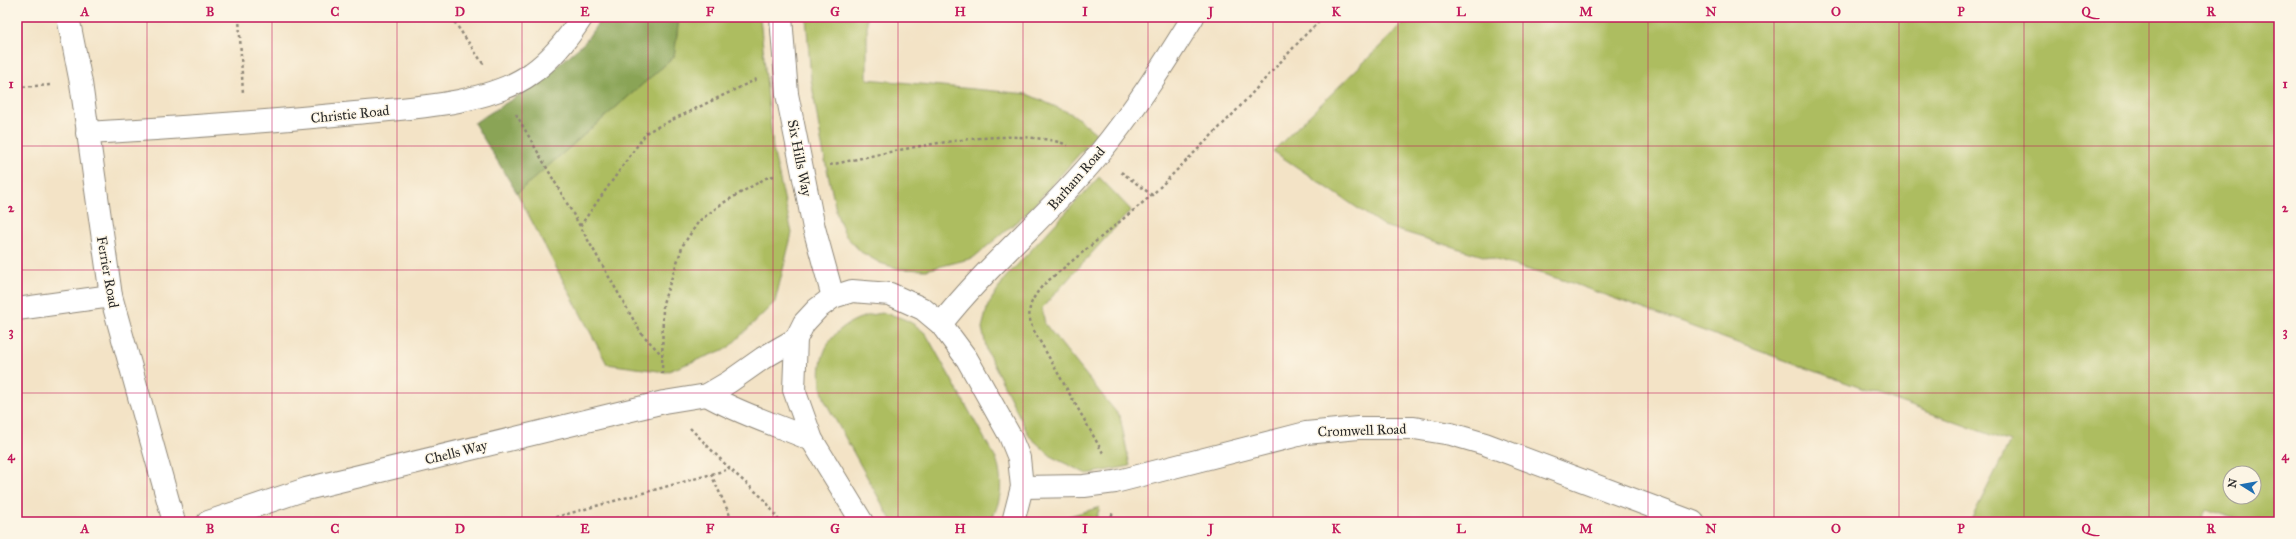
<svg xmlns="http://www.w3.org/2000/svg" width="2296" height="539" viewBox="0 0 2296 539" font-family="'IM FELL Great Primer',serif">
	<rect width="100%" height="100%" fill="#fcf5e5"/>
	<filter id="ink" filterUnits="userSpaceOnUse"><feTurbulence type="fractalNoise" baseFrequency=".025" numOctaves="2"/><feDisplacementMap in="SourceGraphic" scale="8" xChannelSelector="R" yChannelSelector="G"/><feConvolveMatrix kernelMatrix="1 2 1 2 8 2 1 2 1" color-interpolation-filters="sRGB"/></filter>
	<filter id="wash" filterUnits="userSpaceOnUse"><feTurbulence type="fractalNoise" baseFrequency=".012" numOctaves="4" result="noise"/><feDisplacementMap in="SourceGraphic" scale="16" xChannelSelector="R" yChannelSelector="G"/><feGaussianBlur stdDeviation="0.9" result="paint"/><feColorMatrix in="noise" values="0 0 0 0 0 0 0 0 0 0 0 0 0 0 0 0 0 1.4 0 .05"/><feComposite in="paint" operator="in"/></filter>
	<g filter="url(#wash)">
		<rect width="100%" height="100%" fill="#f3e3c6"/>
		<!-- green -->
		<g fill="#adbd60" stroke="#6c7446" fill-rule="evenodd">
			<path d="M 679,17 L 760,17 L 773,149 L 792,233 L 775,302 L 728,348 L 666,372 L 607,364 L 517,193 L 674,57 Z"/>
			<path d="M 806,17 L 867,17 L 867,79 L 1027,94 L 1074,115 L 1097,134 L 1027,213 L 973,258 L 926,270 L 900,269 L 880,263 L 861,252 L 845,235 L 837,215 L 822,146 L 811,79 Z"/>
			<path d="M 1410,17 L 2279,17 L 2279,522 L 2244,522 L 2206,509 L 2201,522 L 1970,522 L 2010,442 L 1569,282 L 1384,226 L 1273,151 ZM 2230,473 L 2254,473 L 2254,497 L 2230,497 Z"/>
			<path d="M 1099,177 L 1131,210 L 1042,308 L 1045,324 L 1120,417 L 1130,466 L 1087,474 L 1052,457 L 1029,436 L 987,351 L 982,328 L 988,305 L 1005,278 Z"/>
			<path d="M 884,313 C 902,317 913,322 926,334 L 997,461 C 1003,483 1002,501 990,522 L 892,522 L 825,401 C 809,354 835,317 884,313 Z"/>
			<path d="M 1100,507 L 1095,522 L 1050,522 Z"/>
		</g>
		<!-- forest -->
		<path fill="#8aa456" stroke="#5a6840" d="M 602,17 L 679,17 L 674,57 L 517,193 L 474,123 L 538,83 L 585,42 Z"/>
	</g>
	<g filter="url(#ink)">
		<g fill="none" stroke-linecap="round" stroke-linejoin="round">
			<defs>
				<g id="minor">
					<path d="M 68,17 L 81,83 L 111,296 L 174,522"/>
					<path d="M 781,17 L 787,94"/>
					<path d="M 87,133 C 176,128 265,122 355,113 C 407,108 489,105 532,73 C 552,59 569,37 582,17"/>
					<path d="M 814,228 L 833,297"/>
					<path d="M 17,309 L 111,296"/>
					<path d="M 941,324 C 989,263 1049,215 1098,155 C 1134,111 1164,64 1193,17"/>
					<path d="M 707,395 C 740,414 777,425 812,440"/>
					<path d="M 1022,487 L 1084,486 L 1115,482 L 1306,433 L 1358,428 L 1414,428 L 1451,434 L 1485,444 L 1693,522"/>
					<path d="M 208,522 L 306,489 L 664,402 L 707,395 L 729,382 L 763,358 L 796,339"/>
					<path d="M 862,522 L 812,440 L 794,390 L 796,339 L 804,323 L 817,309 L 833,297 L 852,291 L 890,294 L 923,309 L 941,324 L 967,359 L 1010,436 L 1019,458 L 1022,487 L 1013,522"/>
				</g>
			</defs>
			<!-- minor casing -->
			<use href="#minor" stroke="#8f8778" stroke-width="24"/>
			<!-- path -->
			<g stroke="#8f8778" stroke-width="2.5" stroke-dasharray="3 3" stroke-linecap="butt">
				<path d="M 239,17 L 243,94"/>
				<path d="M 451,17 L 484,65"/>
				<path d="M 17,87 L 52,85"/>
				<path d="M 516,114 L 641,333 L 661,354"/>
				<path d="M 830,165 C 894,151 1006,123 1068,145"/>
				<path d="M 1121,172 L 1152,195"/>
				<path d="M 580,226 L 647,132 L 757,79"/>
				<path d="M 662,374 L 663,303 L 683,245 L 699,221 L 723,203 L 766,178 L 774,176"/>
				<path d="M 690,428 L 730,469 L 765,500 L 780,522"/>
				<path d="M 1103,453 L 1033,329 C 1025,310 1031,300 1043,285 L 1152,195 L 1234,113 L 1306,34 L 1324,17"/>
				<path d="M 711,474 L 733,522"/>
				<path d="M 538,522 L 730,469"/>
				<path d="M 1110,522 L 1113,511"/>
			</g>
			<!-- minor -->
			<use href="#minor" stroke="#fff" stroke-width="22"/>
			<defs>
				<path id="minor-bridge" d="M 787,94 L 814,228"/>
			</defs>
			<!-- minor-bridge casing -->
			<use href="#minor-bridge" stroke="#8f8778" stroke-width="24" stroke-linecap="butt"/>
			<!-- minor-bridge -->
			<use href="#minor-bridge" stroke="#fff" stroke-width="22"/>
		</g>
	</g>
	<!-- grid -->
	<path fill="none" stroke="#c2185b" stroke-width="1" stroke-opacity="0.55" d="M 147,17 L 147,522M 272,17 L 272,522M 397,17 L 397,522M 522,17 L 522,522M 648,17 L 648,522M 773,17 L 773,522M 898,17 L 898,522M 1023,17 L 1023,522M 1148,17 L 1148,522M 1273,17 L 1273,522M 1398,17 L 1398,522M 1523,17 L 1523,522M 1648,17 L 1648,522M 1774,17 L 1774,522M 1899,17 L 1899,522M 2024,17 L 2024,522M 2149,17 L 2149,522M 17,146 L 2279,146M 17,270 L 2279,270M 17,393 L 2279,393"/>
	<g text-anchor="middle" stroke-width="3" stroke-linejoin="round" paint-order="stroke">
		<!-- street labels -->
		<g font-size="14" fill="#2b2b2b" stroke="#fcf5e5">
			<text transform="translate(350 114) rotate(-6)" y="5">Christie Road</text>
			<text transform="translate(800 158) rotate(79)" y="5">Six Hills Way</text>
			<text transform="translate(1076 178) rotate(-49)" y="5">Barham Road</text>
			<text transform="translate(108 272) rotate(80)" y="5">Ferrier Road</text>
			<text transform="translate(1362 430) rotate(-2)" y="5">Cromwell Road</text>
			<text transform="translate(456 452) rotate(-14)" y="5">Chells Way</text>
		</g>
	</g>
	<!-- margin -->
	<rect width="2296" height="539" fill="none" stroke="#fcf5e5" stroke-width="44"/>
	<!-- north arrow -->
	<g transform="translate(2242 485) rotate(281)"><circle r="19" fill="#fcf5e5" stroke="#a8a49b"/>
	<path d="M0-3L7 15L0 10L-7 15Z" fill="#1f6fb2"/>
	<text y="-6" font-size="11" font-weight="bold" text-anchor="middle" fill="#2b2b2b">N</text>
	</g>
	<rect x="22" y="22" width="2252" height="495" fill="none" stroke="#c2185b" stroke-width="1.5"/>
	<g font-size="13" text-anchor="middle" font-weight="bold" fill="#c2185b">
		<text x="85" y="16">A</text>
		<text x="210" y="16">B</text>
		<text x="335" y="16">C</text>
		<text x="460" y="16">D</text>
		<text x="585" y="16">E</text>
		<text x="710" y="16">F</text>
		<text x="835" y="16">G</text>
		<text x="960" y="16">H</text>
		<text x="1085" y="16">I</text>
		<text x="1211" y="16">J</text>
		<text x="1336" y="16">K</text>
		<text x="1461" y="16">L</text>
		<text x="1586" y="16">M</text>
		<text x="1711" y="16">N</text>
		<text x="1836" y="16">O</text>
		<text x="1961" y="16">P</text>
		<text x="2086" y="16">Q</text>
		<text x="2211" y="16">R</text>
		<text x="11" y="88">1</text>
		<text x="2285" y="88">1</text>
		<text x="11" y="212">2</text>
		<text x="2285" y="212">2</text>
		<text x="11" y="336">3</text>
		<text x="2285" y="336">3</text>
		<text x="11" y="460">4</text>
		<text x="2285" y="460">4</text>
		<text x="85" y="533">A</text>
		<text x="210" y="533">B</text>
		<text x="335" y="533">C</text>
		<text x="460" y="533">D</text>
		<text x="585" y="533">E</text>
		<text x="710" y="533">F</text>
		<text x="835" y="533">G</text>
		<text x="960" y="533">H</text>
		<text x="1085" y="533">I</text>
		<text x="1211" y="533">J</text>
		<text x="1336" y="533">K</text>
		<text x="1461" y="533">L</text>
		<text x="1586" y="533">M</text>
		<text x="1711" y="533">N</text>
		<text x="1836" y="533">O</text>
		<text x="1961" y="533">P</text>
		<text x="2086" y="533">Q</text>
		<text x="2211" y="533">R</text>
	</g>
</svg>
